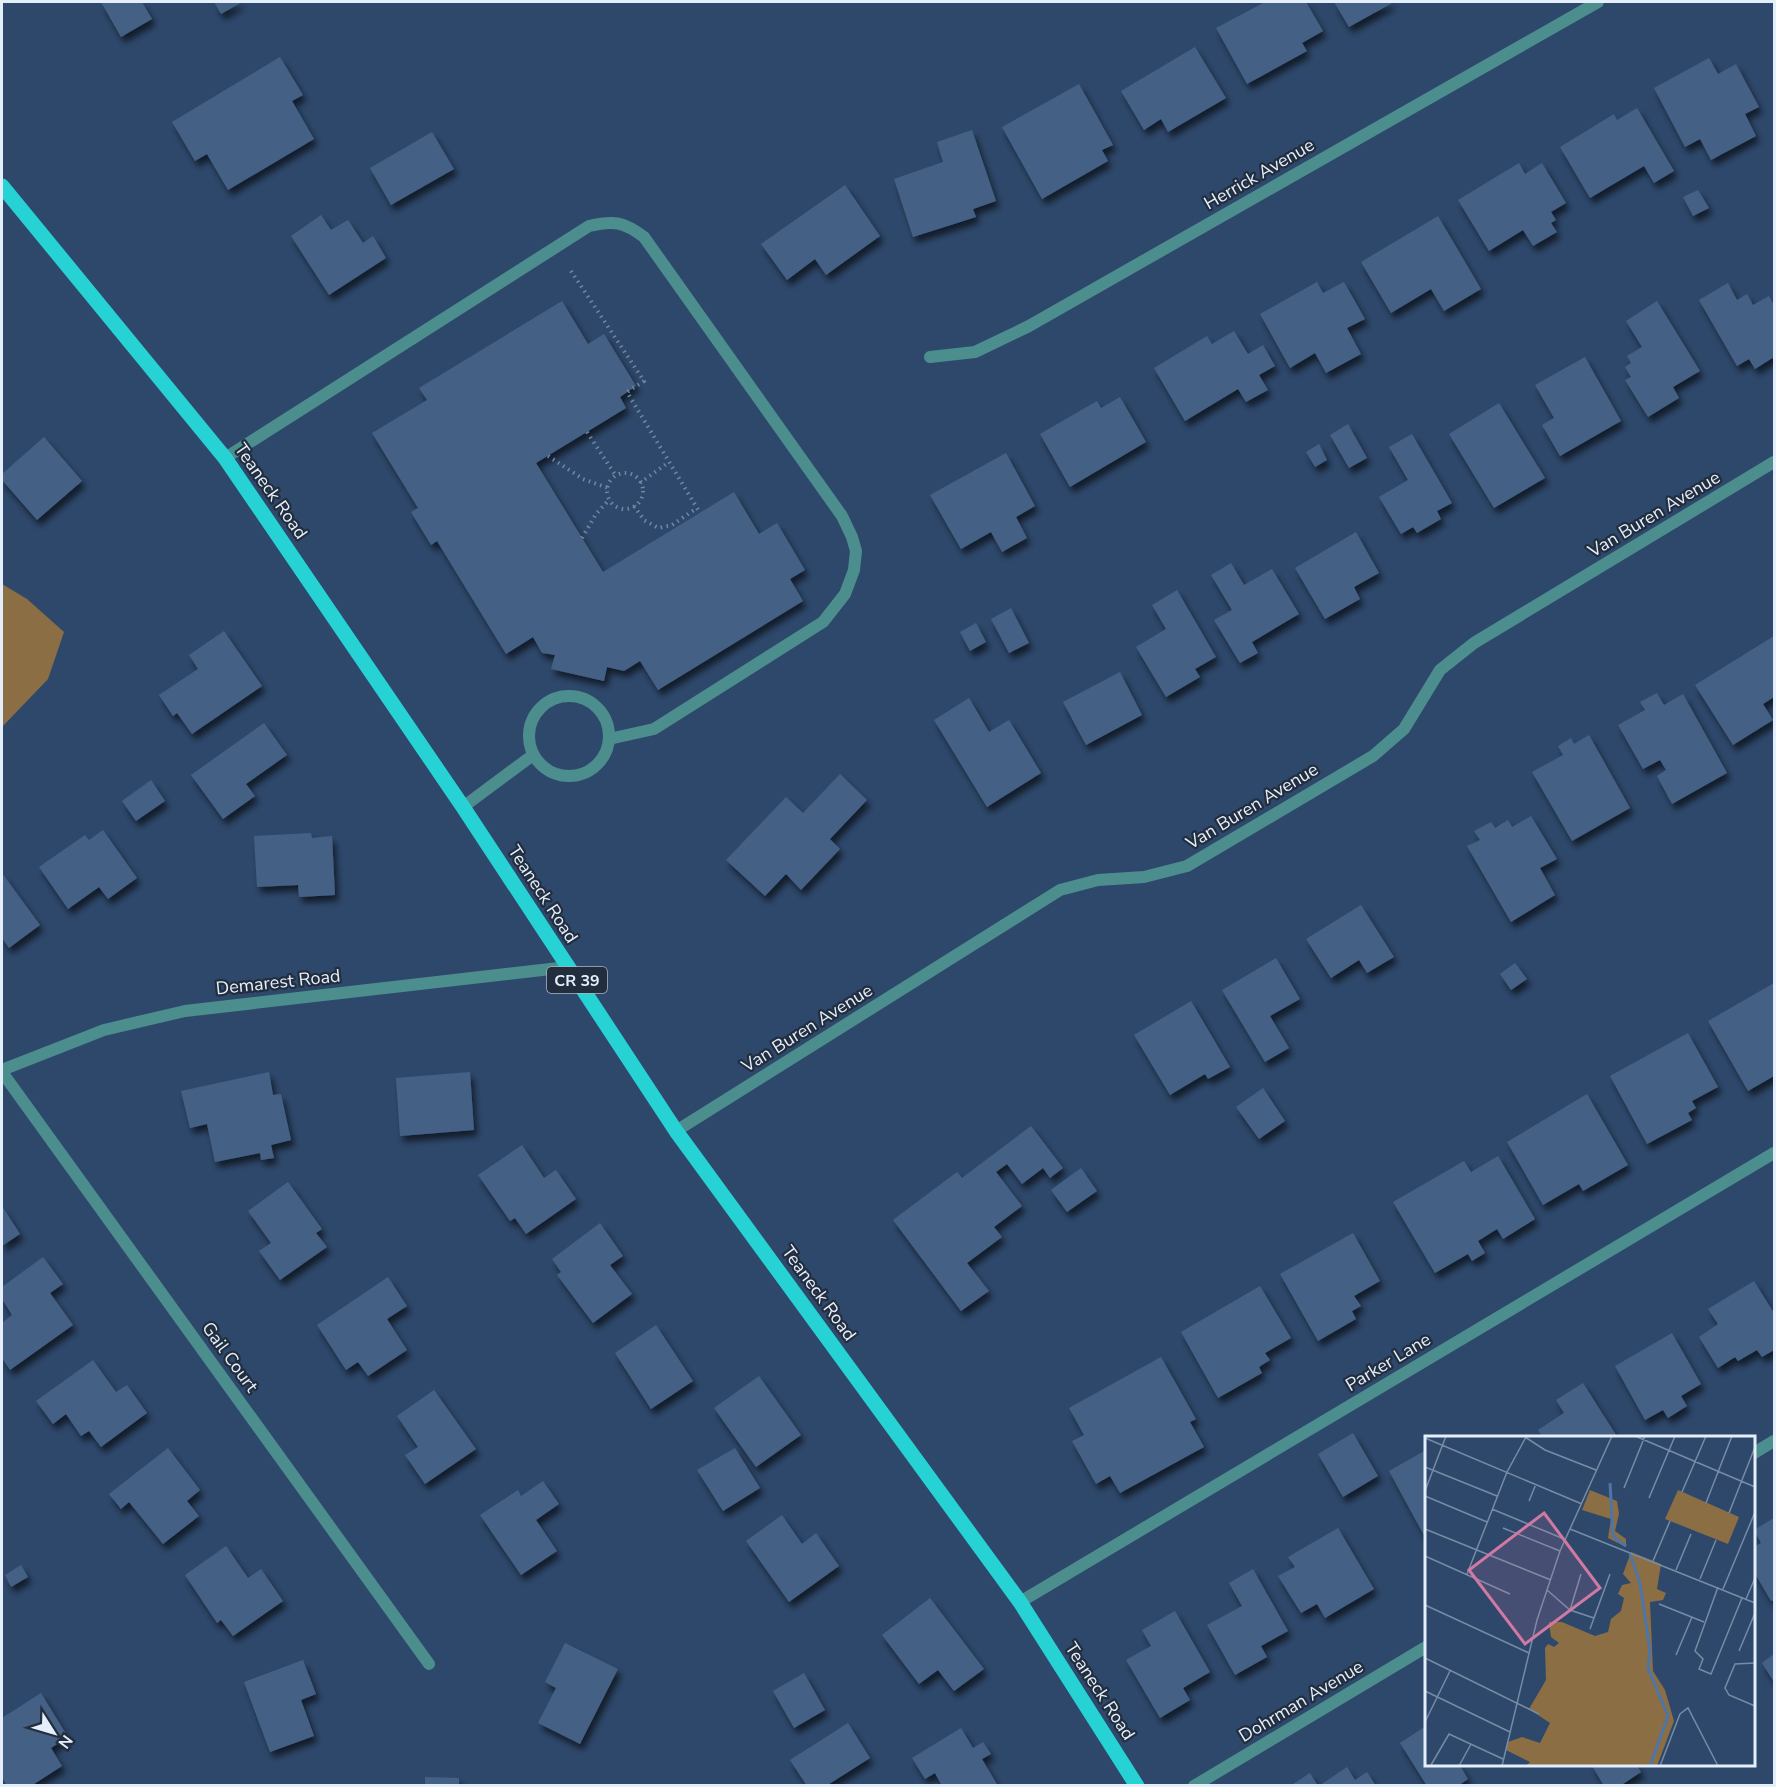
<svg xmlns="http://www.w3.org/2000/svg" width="1776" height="1787" viewBox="0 0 1776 1787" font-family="'Nunito Sans',sans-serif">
	<defs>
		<filter id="shadow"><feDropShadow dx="3.5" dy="6" stdDeviation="3" flood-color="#0009"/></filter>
	</defs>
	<rect width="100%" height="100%" fill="#2e486b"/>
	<!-- green -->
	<path fill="#8c6e44" d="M 2,584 L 27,599 L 64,632 L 48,679 L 2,727 Z"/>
	<!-- building -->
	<g fill="#456185" filter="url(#shadow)">
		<path d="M 101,2 L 142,2 L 152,19 L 121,37 Z"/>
		<path d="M 214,2 L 242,2 L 221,14 Z"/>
		<path d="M 1265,2 L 1306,2 L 1323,31 L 1302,43 L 1307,51 L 1247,84 L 1216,28 Z"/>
		<path d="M 1334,2 L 1394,2 L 1349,27 Z"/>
		<path d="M 1195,47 L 1226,98 L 1168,132 L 1161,119 L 1144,130 L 1121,91 Z"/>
		<path d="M 280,57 L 303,95 L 292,101 L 314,139 L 228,190 L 207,154 L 195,161 L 172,122 Z"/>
		<path d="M 1709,58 L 1718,74 L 1736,64 L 1759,107 L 1745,114 L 1756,136 L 1711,160 L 1700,139 L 1685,147 L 1654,88 Z"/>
		<path d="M 1079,84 L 1113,145 L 1102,150 L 1108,161 L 1042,199 L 1002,127 Z"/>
		<path d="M 1637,108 L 1674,171 L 1654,183 L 1644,166 L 1590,198 L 1560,147 L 1614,114 L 1617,120 Z"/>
		<path d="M 972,130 L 996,201 L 973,209 L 976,217 L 913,237 L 894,179 L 943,162 L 937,142 Z"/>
		<path d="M 432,132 L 454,169 L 391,205 L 370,168 Z"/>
		<path d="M 1519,163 L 1525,174 L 1542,163 L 1566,203 L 1551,212 L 1556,220 L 1551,223 L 1557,232 L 1533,246 L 1523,230 L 1489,251 L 1458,200 Z"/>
		<path d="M 845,185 L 880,236 L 826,275 L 815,259 L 787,280 L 761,244 Z"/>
		<path d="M 1698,190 L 1709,208 L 1693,216 L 1683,197 Z"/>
		<path d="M 321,215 L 331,230 L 348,220 L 363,243 L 373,236 L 386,258 L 329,295 L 291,236 Z"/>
		<path d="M 1438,216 L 1481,289 L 1444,311 L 1431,289 L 1391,313 L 1361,262 Z"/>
		<path d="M 1317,282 L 1323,293 L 1344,282 L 1365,319 L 1347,328 L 1361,354 L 1326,373 L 1315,353 L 1290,368 L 1260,314 Z"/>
		<path d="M 1728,283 L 1737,300 L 1747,294 L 1753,305 L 1769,296 L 1774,305 L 1774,357 L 1755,369 L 1749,359 L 1737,366 L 1699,300 Z"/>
		<path d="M 562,301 L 588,344 L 604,334 L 636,386 L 620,397 L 626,408 L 536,463 L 603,572 L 734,492 L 759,534 L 777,523 L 805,570 L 790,579 L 803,601 L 658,690 L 640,661 L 624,671 L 607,667 L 604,681 L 551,669 L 555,655 L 542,653 L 533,637 L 506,654 L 437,541 L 431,545 L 411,512 L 418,508 L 372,433 L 427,400 L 419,388 Z"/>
		<path d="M 1657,301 L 1700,371 L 1673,387 L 1679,398 L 1648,417 L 1625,380 L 1631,377 L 1625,367 L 1631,363 L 1627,356 L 1642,347 L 1626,321 Z"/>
		<path d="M 1234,331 L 1248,354 L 1263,345 L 1275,366 L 1259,375 L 1268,390 L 1246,402 L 1238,389 L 1185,421 L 1154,368 L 1207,336 L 1212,344 Z"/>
		<path d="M 1585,357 L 1621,421 L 1560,456 L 1542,425 L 1554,418 L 1535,385 Z"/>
		<path d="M 1120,397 L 1146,442 L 1070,487 L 1040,434 L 1097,401 L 1101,408 Z"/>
		<path d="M 1499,403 L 1545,478 L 1494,508 L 1449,434 Z"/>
		<path d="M 1348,424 L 1367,458 L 1349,468 L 1330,435 Z"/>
		<path d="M 1412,434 L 1452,503 L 1437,511 L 1441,519 L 1417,533 L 1413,527 L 1401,534 L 1379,497 L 1408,480 L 1389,447 Z"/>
		<path d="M 44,437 L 82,481 L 37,520 L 2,480 L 2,474 Z"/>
		<path d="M 1319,444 L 1327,460 L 1315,467 L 1306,452 Z"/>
		<path d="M 1006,453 L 1035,506 L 1016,517 L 1027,538 L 1002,552 L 991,532 L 961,549 L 930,495 Z"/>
		<path d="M 1356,532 L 1379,573 L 1354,587 L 1360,599 L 1325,619 L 1295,568 Z"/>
		<path d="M 1231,563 L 1244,585 L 1272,569 L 1299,614 L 1252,642 L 1258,653 L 1240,663 L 1214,620 L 1232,610 L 1211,575 Z"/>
		<path d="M 1177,590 L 1216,657 L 1195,669 L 1200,677 L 1166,697 L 1136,647 L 1166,629 L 1152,605 Z"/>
		<path d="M 1011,608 L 1029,643 L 1009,653 L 991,619 Z"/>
		<path d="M 976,623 L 986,642 L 970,651 L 960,632 Z"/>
		<path d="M 224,631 L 262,686 L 192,734 L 177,713 L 173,716 L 159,695 L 198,669 L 189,655 Z"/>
		<path d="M 1774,636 L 1774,697 L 1763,704 L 1773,720 L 1733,745 L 1695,685 Z"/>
		<path d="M 1120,672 L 1142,715 L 1086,745 L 1063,702 Z"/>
		<path d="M 1657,693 L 1664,705 L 1683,694 L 1727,773 L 1672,804 L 1657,776 L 1666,770 L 1660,760 L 1643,769 L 1618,725 L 1645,710 L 1640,702 Z"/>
		<path d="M 969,698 L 989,732 L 1009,720 L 1041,773 L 987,807 L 934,720 Z"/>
		<path d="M 264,723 L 287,755 L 246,784 L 255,796 L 223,819 L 191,775 Z"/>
		<path d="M 1589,735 L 1630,808 L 1572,841 L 1532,772 L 1563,755 L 1558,746 L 1571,738 L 1574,744 Z"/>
		<path d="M 840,774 L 867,800 L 830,839 L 840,849 L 801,890 L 786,874 L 765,896 L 726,860 L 786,797 L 803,813 Z"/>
		<path d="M 151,780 L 165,801 L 136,821 L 122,801 Z"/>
		<path d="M 1531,816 L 1557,859 L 1540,868 L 1555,895 L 1511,922 L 1467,846 L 1480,840 L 1474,831 L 1491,822 L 1495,828 L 1508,820 L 1512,827 Z"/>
		<path d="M 103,830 L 137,878 L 108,899 L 99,887 L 68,909 L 39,867 L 85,835 L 89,840 Z"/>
		<path d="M 311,833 L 312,838 L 332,836 L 335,895 L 299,897 L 298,885 L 257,887 L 254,836 Z"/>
		<path d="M 2,873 L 40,925 L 9,948 L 2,938 Z"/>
		<path d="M 1361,905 L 1394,957 L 1367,973 L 1359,960 L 1331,978 L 1306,939 Z"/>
		<path d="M 1276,958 L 1300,999 L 1270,1016 L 1289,1048 L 1265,1062 L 1222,990 Z"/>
		<path d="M 1515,963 L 1527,979 L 1511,990 L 1500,974 Z"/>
		<path d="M 1774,983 L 1774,1076 L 1748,1091 L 1708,1021 Z"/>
		<path d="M 1191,1001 L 1230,1067 L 1208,1079 L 1205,1074 L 1170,1095 L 1134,1035 Z"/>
		<path d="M 1688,1033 L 1718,1087 L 1692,1101 L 1696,1108 L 1688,1113 L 1692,1120 L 1647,1144 L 1610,1076 Z"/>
		<path d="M 269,1072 L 273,1095 L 281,1094 L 291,1140 L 271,1145 L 274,1158 L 261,1160 L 260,1153 L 215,1162 L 207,1124 L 190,1128 L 181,1091 Z"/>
		<path d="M 470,1072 L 474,1130 L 400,1136 L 396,1078 Z"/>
		<path d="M 1263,1088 L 1285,1121 L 1259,1139 L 1236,1107 Z"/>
		<path d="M 1587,1094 L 1628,1165 L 1583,1191 L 1579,1184 L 1543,1205 L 1507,1142 Z"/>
		<path d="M 1031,1126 L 1063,1168 L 1050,1178 L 1043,1168 L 1022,1184 L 1007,1164 L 996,1172 L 1022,1206 L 994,1227 L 1002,1237 L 967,1263 L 989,1291 L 961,1311 L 893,1220 L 957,1172 L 962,1178 Z"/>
		<path d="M 522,1145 L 544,1178 L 556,1170 L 576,1199 L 526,1234 L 515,1218 L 510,1221 L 478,1175 Z"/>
		<path d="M 1498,1156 L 1535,1219 L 1503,1239 L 1497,1229 L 1478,1241 L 1485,1253 L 1472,1261 L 1468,1254 L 1435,1273 L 1393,1202 L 1464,1161 L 1471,1172 Z"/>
		<path d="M 1081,1168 L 1097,1191 L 1067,1212 L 1051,1190 Z"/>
		<path d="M 288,1182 L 322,1229 L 316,1233 L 327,1247 L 280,1280 L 259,1251 L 271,1243 L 248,1211 Z"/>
		<path d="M 2,1206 L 20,1234 L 2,1246 Z"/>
		<path d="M 600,1223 L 623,1256 L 610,1265 L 632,1294 L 593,1323 L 557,1275 L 561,1272 L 552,1259 Z"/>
		<path d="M 1353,1233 L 1380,1281 L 1354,1296 L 1361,1306 L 1352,1311 L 1356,1319 L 1318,1341 L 1280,1274 Z"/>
		<path d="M 43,1257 L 63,1284 L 50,1293 L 73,1325 L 10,1370 L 2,1358 L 2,1323 L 12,1315 L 2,1299 L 2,1287 Z"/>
		<path d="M 388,1277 L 407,1306 L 387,1319 L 407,1350 L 368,1376 L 358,1362 L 346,1370 L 317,1325 Z"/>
		<path d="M 1754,1281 L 1774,1313 L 1774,1350 L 1762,1357 L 1757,1350 L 1738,1361 L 1735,1357 L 1718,1368 L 1699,1337 L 1718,1324 L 1708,1309 Z"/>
		<path d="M 1260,1286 L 1291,1338 L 1265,1353 L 1270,1360 L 1259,1367 L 1262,1373 L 1218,1398 L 1181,1332 Z"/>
		<path d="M 656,1325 L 693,1381 L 651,1409 L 615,1353 Z"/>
		<path d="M 1672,1333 L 1701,1384 L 1681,1396 L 1687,1406 L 1668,1418 L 1663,1410 L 1645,1420 L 1615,1366 Z"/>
		<path d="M 1161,1357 L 1196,1419 L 1190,1422 L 1204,1447 L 1120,1493 L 1110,1476 L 1096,1484 L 1072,1441 L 1084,1435 L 1069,1408 Z"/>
		<path d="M 93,1360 L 116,1392 L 127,1385 L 147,1413 L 101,1447 L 89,1431 L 81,1436 L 66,1414 L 53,1424 L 36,1401 Z"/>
		<path d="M 759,1376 L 801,1435 L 756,1467 L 714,1408 Z"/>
		<path d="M 1583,1383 L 1618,1438 L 1543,1438 L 1538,1430 L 1564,1413 L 1556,1400 Z"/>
		<path d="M 434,1390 L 476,1449 L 425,1484 L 405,1455 L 418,1447 L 397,1416 Z"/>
		<path d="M 1353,1433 L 1378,1476 L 1343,1497 L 1318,1454 Z"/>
		<path d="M 168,1448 L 200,1490 L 187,1501 L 199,1516 L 163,1544 L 129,1502 L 121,1509 L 109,1494 Z"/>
		<path d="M 735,1448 L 760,1488 L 723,1511 L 697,1470 Z"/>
		<path d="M 1426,1450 L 1426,1539 L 1389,1471 Z"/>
		<path d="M 543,1481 L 559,1504 L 536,1520 L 557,1551 L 521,1575 L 480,1515 L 518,1490 L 521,1496 Z"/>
		<path d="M 782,1515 L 802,1544 L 816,1533 L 839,1566 L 789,1602 L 746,1541 Z"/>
		<path d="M 1774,1518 L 1774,1600 L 1771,1601 L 1754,1572 L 1754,1547 L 1761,1543 L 1754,1530 Z"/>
		<path d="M 1338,1528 L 1374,1589 L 1325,1618 L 1317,1604 L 1301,1613 L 1278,1576 L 1295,1567 L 1288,1557 Z"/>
		<path d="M 226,1546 L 248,1578 L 261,1569 L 283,1601 L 233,1636 L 221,1620 L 217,1623 L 185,1575 Z"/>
		<path d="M 21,1565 L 28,1577 L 11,1587 L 5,1575 Z"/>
		<path d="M 1253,1569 L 1288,1631 L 1261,1646 L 1267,1657 L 1235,1675 L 1207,1625 L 1242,1606 L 1229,1583 Z"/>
		<path d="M 930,1598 L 984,1669 L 954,1691 L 938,1670 L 919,1684 L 882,1635 Z"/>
		<path d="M 1175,1611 L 1210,1672 L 1183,1688 L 1190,1700 L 1160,1718 L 1126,1660 L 1151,1646 L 1142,1630 Z"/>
		<path d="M 565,1643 L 618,1669 L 580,1744 L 538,1723 L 556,1688 L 545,1682 Z"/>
		<path d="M 1774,1654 L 1774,1682 L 1762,1663 Z"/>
		<path d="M 303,1660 L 316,1694 L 301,1700 L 314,1736 L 270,1752 L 244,1682 Z"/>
		<path d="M 804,1673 L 825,1710 L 794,1728 L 773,1691 Z"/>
		<path d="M 41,1693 L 68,1737 L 51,1748 L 62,1766 L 31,1786 L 7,1786 L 2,1777 L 2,1718 Z"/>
		<path d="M 848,1723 L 870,1758 L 826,1786 L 807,1786 L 790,1760 Z"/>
		<path d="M 1426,1726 L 1426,1764 L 1459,1764 L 1468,1779 L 1458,1786 L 1427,1786 L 1400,1743 Z"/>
		<path d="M 961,1728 L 973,1748 L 983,1742 L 991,1754 L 982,1759 L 998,1786 L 942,1786 L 935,1773 L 925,1779 L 912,1758 Z"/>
		<path d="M 1591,1764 L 1636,1764 L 1641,1772 L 1620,1786 L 1604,1786 Z"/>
		<path d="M 1347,1767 L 1355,1780 L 1367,1772 L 1376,1786 L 1319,1786 Z"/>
		<path d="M 1310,1773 L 1318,1786 L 1290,1786 Z"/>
		<path d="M 425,1777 L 459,1778 L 459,1786 L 425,1786 Z"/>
	</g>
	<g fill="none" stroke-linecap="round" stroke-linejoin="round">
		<!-- path -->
		<g stroke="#7387a1" stroke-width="4" stroke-dasharray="1.5 4.5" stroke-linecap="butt">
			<path d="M 571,271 L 644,381 L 627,392 L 700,513"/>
			<path d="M 587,432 L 616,476"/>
			<path d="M 548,456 L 583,479 L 608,488"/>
			<circle cx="625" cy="491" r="18"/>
			<path d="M 640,483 L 669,462"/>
			<path d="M 634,506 L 644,520 L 658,528 L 672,525 L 697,508"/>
			<path d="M 582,538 L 596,514 L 609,500"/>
		</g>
		<!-- service -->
		<g stroke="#4c8e8e" stroke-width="12">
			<path d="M 225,458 L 589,226 C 614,220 624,222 644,237 L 842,516 L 852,537 L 856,551 L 854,570 L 845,594 L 823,622 L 654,729 L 609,739"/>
			<circle cx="569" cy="736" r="40"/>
			<path d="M 463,807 L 533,755"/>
		</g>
		<!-- minor -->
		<g stroke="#4c8e8e" stroke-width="12">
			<path d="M 930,357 L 975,352 L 1029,326 L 1598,2"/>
			<path d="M 2,1070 L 104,1030 L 185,1011 L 568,967"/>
			<path d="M 2,1072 L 429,1664"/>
			<path d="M 676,1131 L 1060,890 L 1098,880 L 1144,877 L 1187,866 L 1373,756 L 1404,729 L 1440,670 L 1474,643 L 1774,462"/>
			<path d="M 1754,1453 L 1774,1441"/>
			<path d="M 1020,1602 L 1774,1153"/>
			<path d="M 1194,1786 L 1426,1647"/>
		</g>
		<!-- primary -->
		<path stroke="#26d2d3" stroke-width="15" d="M 2,186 L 225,458 L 463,807 L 676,1131 L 1020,1602 L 1137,1786"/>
	</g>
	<g text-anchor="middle" stroke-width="4.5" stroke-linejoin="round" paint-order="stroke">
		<!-- shield labels -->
		<rect fill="#222e3e" stroke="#aab5c3" stroke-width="1.5" x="547" y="967" width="60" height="26" rx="4.5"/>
		<g font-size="16" font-weight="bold" fill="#e5effc">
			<text x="577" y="986">CR 39</text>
		</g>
		<!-- street labels -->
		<g font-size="18" fill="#e5effc" stroke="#222e3e">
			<text transform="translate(1259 174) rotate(-30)" y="6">Herrick Avenue</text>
			<text transform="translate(271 491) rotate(55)" y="6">Teaneck Road</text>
			<text transform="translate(1654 514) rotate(-31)" y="6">Van Buren Avenue</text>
			<text transform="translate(1252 806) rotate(-31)" y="6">Van Buren Avenue</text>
			<text transform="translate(543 894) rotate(57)" y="6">Teaneck Road</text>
			<text transform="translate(278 982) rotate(-6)" y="6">Demarest Road</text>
			<text transform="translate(807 1028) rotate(-32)" y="6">Van Buren Avenue</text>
			<text transform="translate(819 1293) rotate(54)" y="6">Teaneck Road</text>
			<text transform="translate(230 1357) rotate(54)" y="6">Gail Court</text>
			<text transform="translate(1388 1362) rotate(-31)" y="6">Parker Lane</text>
			<text transform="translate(1100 1691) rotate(57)" y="6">Teaneck Road</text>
			<text transform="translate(1301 1701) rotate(-31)" y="6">Dohrman Avenue</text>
		</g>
	</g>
	<!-- overview -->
	<g transform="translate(1425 1436)">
		<rect width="330" height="330" fill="#2e486b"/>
		<path d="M 165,54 L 192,65 L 194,78 L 190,95 L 201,103 L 201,111 L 183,102 L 186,83 L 157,74 ZM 253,54 L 314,81 L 303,108 L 240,83 ZM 206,116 L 236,128 L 232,153 L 241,157 L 238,164 L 225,166 L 228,235 L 240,254 L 249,285 L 232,330 L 101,330 L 105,326 L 81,314 L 83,306 L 97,301 L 115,307 L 125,287 L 104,273 L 121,244 L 120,212 L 123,208 L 129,211 L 134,207 L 126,201 L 124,186 L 137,186 L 170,200 L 183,196 L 186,183 L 196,175 L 199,162 L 193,158 L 197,149 L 206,147 L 198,138 Z" fill="#8c6e44"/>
		<path fill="none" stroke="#4e75a8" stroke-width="3" d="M 185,47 L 188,100 L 201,110M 205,118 L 215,147 L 225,215 L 223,232 L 243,280 L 225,330"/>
		<path fill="none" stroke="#778ba5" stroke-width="1.5" d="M 210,0 L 330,51M 100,1 L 120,14 L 171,34M 0,2 L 157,68M 0,31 L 72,60M 199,52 L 220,0M 0,55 L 21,0M 257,56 L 281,0M 0,60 L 62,86M 224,62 L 250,0M 104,65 L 111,48M 281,67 L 307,0M 67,73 L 139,103M 304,77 L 330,11M 78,92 L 135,115M 0,93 L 126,144M 145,93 L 330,167M 0,120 L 85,158M 228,125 L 245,85M 251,134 L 266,98M 42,138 L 82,36 L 101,1M 275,143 L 291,104M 293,151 L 270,215 L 278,223 L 274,233 L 286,238 L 317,162M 298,153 L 330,76M 122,154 L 145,174 L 169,182M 321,163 L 330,142M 234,168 L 279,186M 0,169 L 104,217M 145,174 L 156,138M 165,193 L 185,138M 314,215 L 330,177M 251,219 L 267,181M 0,222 L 114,278M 330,227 L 310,228 L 300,252 L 304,259 L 330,270M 0,255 L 85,296M 0,286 L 25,235M 6,329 L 24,298 L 78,323M 34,330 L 46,308M 77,330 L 112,184 L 135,115 L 187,0M 235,330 L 255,278 L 263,272 L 293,330"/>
		<path fill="#d279a3" fill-opacity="0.15" stroke="#d279a3" stroke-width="3" d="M 119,77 L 175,152 L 100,208 L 44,134 Z"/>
		<rect width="330" height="330" fill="none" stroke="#e5effc" stroke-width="3"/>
	</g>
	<!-- border -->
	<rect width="1776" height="1787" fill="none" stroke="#e5effc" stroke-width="6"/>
	<!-- north arrow -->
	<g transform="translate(54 1733) rotate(127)" stroke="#222e3e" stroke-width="4.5" paint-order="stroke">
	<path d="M0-4.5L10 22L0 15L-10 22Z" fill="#e5effc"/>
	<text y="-9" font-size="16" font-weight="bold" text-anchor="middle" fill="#e5effc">N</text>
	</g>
</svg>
